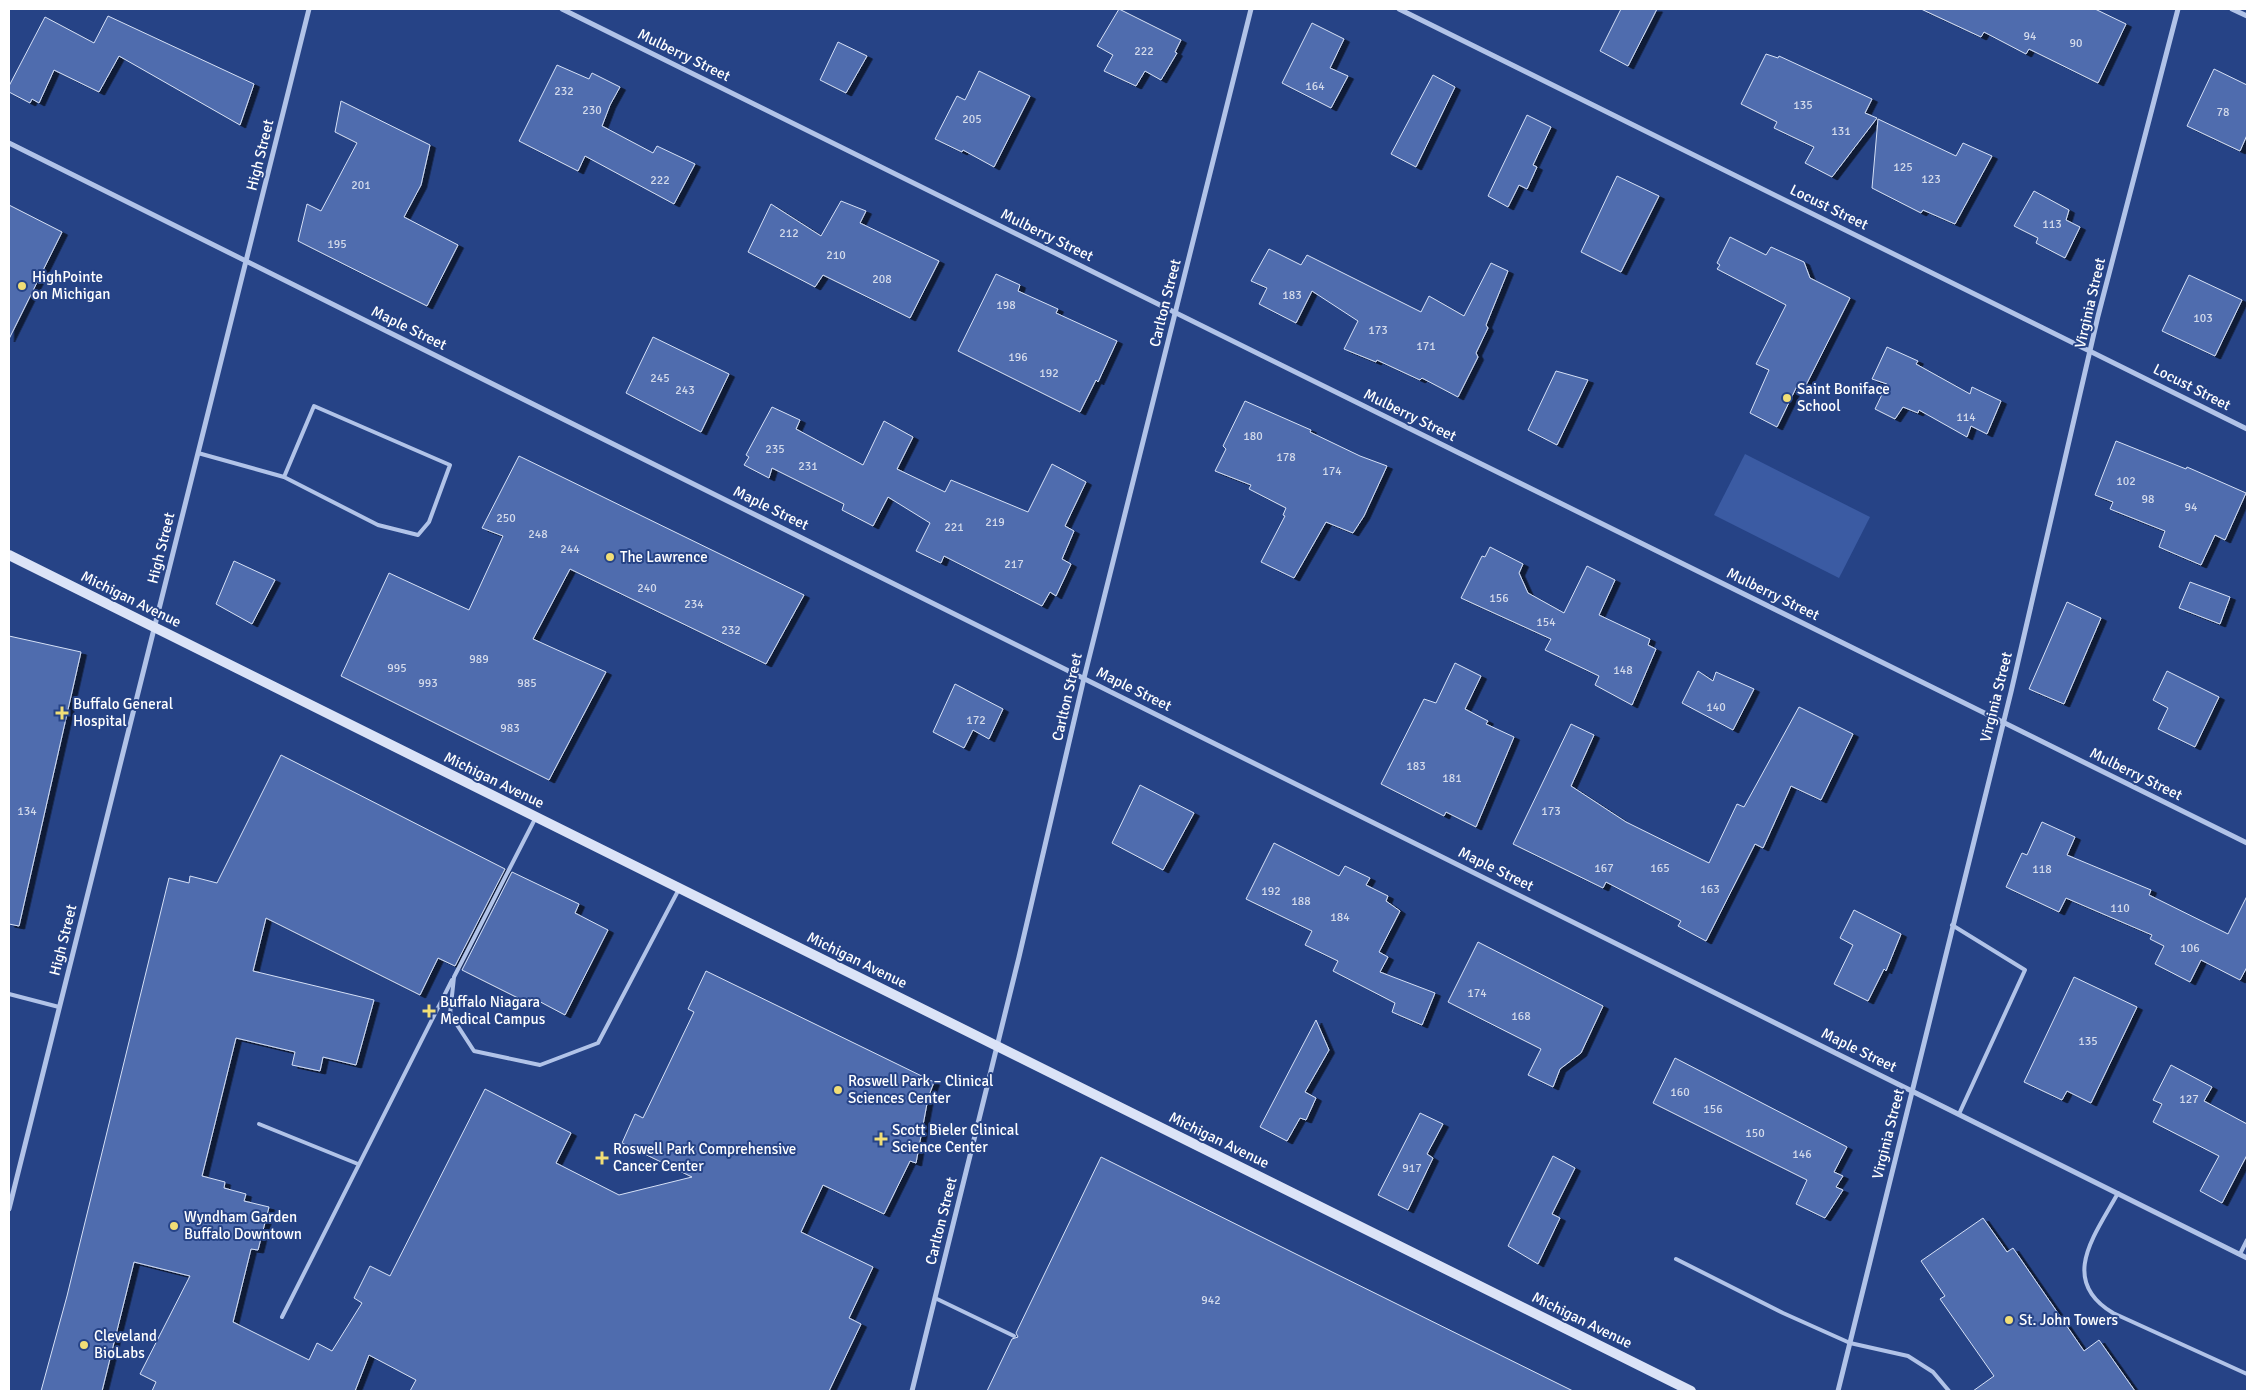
<svg xmlns="http://www.w3.org/2000/svg" width="2256" height="1400" viewBox="0 0 2256 1400" font-family="Signika,sans-serif">
	<defs>
		<filter id="shadow"><feDropShadow dx="5.5" dy="3" stdDeviation="0" flood-color="#0009"/></filter>
	</defs>
	<rect width="100%" height="100%" fill="#264386"/>
	<!-- green -->
	<path fill="#3b5ba3" d="M 1745,454 L 1870,517 L 1839,578 L 1714,515 Z"/>
	<!-- building -->
	<g fill="#4f6cae" stroke="#d5e0f6" filter="url(#shadow)">
		<path d="M 1119,9 L 1181,40 L 1175,52 L 1177,53 L 1161,80 L 1145,71 L 1136,86 L 1104,71 L 1113,55 L 1097,46 Z"/>
		<path d="M 1621,9 L 1657,9 L 1628,66 L 1600,51 Z"/>
		<path d="M 1921,9 L 2095,9 L 2126,24 L 2098,83 L 2029,49 L 2026,54 L 1984,32 L 1981,37 Z"/>
		<path d="M 108,16 L 254,84 L 240,125 L 119,56 L 99,92 L 54,70 L 39,103 L 32,99 L 30,103 L 9,92 L 9,86 L 45,17 L 94,43 Z"/>
		<path d="M 1312,23 L 1344,39 L 1330,68 L 1348,76 L 1331,108 L 1282,83 Z"/>
		<path d="M 838,42 L 867,56 L 846,93 L 820,80 Z"/>
		<path d="M 1766,54 L 1778,58 L 1779,56 L 1872,99 L 1865,113 L 1877,118 L 1832,177 L 1805,163 L 1814,147 L 1774,128 L 1777,122 L 1741,104 Z"/>
		<path d="M 557,65 L 589,79 L 592,73 L 620,87 L 610,105 L 602,126 L 653,153 L 657,146 L 695,164 L 674,204 L 585,156 L 578,171 L 519,141 Z"/>
		<path d="M 2214,69 L 2247,85 L 2247,135 L 2240,151 L 2187,126 Z"/>
		<path d="M 979,71 L 1030,96 L 994,167 L 963,150 L 962,152 L 935,139 L 957,96 L 965,100 Z"/>
		<path d="M 1433,75 L 1455,87 L 1416,167 L 1391,154 Z"/>
		<path d="M 341,101 L 430,145 L 421,185 L 404,217 L 458,245 L 427,306 L 298,241 L 307,204 L 321,211 L 357,143 L 335,132 Z"/>
		<path d="M 1527,115 L 1551,127 L 1533,165 L 1537,167 L 1527,189 L 1519,185 L 1508,207 L 1488,196 Z"/>
		<path d="M 1878,119 L 1956,156 L 1963,143 L 1992,156 L 1955,224 L 1923,210 L 1921,213 L 1872,188 Z"/>
		<path d="M 1617,176 L 1659,196 L 1621,272 L 1581,252 Z"/>
		<path d="M 2034,191 L 2069,210 L 2066,220 L 2080,227 L 2065,258 L 2036,243 L 2038,238 L 2014,226 Z"/>
		<path d="M 841,201 L 866,211 L 860,223 L 939,261 L 910,318 L 823,275 L 815,287 L 748,252 L 771,204 L 821,236 Z"/>
		<path d="M 9,205 L 62,232 L 9,339 Z"/>
		<path d="M 1730,237 L 1766,255 L 1771,247 L 1804,262 L 1810,278 L 1850,298 L 1805,387 L 1798,384 L 1777,427 L 1750,413 L 1769,370 L 1756,364 L 1786,305 L 1717,269 L 1720,265 L 1717,263 Z"/>
		<path d="M 1269,249 L 1301,265 L 1307,255 L 1421,312 L 1429,296 L 1464,316 L 1491,263 L 1508,271 L 1486,325 L 1488,328 L 1476,353 L 1478,357 L 1458,397 L 1422,378 L 1420,380 L 1377,360 L 1376,362 L 1344,349 L 1358,321 L 1312,291 L 1296,323 L 1259,304 L 1267,288 L 1251,281 Z"/>
		<path d="M 996,274 L 1020,285 L 1018,291 L 1058,309 L 1056,313 L 1117,341 L 1098,382 L 1096,380 L 1080,412 L 958,351 Z"/>
		<path d="M 2189,275 L 2242,300 L 2215,356 L 2162,331 Z"/>
		<path d="M 653,337 L 729,374 L 701,432 L 626,393 Z"/>
		<path d="M 1887,347 L 1918,361 L 1916,364 L 1970,394 L 1972,387 L 2001,401 L 1987,434 L 1971,426 L 1967,437 L 1919,410 L 1918,413 L 1903,407 L 1895,419 L 1875,409 L 1887,384 L 1872,379 Z"/>
		<path d="M 1556,371 L 1588,380 L 1557,445 L 1528,430 Z"/>
		<path d="M 1245,401 L 1311,430 L 1310,432 L 1360,456 L 1387,466 L 1364,516 L 1353,533 L 1326,522 L 1294,578 L 1261,562 L 1285,516 L 1283,515 L 1286,508 L 1249,489 L 1251,485 L 1215,471 L 1226,449 L 1223,446 Z"/>
		<path d="M 772,407 L 800,420 L 796,429 L 863,465 L 884,421 L 913,437 L 897,469 L 945,492 L 951,480 L 1028,512 L 1052,464 L 1086,482 L 1065,526 L 1074,531 L 1062,559 L 1071,564 L 1056,596 L 1050,592 L 1042,606 L 944,556 L 941,563 L 916,551 L 930,523 L 888,497 L 873,526 L 842,510 L 844,504 L 772,468 L 769,478 L 744,465 L 749,457 L 746,455 Z"/>
		<path d="M 2116,441 L 2186,469 L 2187,467 L 2246,493 L 2225,540 L 2215,535 L 2201,565 L 2159,547 L 2165,531 L 2110,509 L 2113,502 L 2095,495 Z"/>
		<path d="M 519,456 L 804,595 L 766,664 L 570,569 L 533,639 L 606,672 L 549,780 L 341,676 L 389,573 L 469,610 L 503,536 L 482,528 Z"/>
		<path d="M 1490,547 L 1523,564 L 1519,573 L 1528,593 L 1564,613 L 1587,566 L 1615,580 L 1599,615 L 1650,639 L 1648,645 L 1656,649 L 1632,705 L 1595,685 L 1599,676 L 1545,650 L 1551,639 L 1461,598 L 1482,556 L 1485,557 Z"/>
		<path d="M 234,561 L 275,580 L 252,624 L 216,604 Z"/>
		<path d="M 2190,582 L 2230,597 L 2220,624 L 2179,608 Z"/>
		<path d="M 2067,602 L 2101,618 L 2064,704 L 2029,689 Z"/>
		<path d="M 9,636 L 81,652 L 19,926 L 9,924 Z"/>
		<path d="M 1455,663 L 1481,676 L 1465,709 L 1488,721 L 1486,724 L 1514,737 L 1476,827 L 1446,812 L 1444,816 L 1381,784 L 1424,699 L 1436,703 Z"/>
		<path d="M 1698,671 L 1713,681 L 1716,672 L 1754,689 L 1733,730 L 1682,703 Z"/>
		<path d="M 2167,671 L 2219,697 L 2195,747 L 2158,729 L 2168,708 L 2153,700 Z"/>
		<path d="M 955,684 L 1003,709 L 989,739 L 973,730 L 964,748 L 933,732 Z"/>
		<path d="M 1799,707 L 1853,734 L 1821,800 L 1791,786 L 1763,848 L 1755,844 L 1706,941 L 1678,926 L 1681,921 L 1606,882 L 1603,888 L 1513,844 L 1571,724 L 1594,735 L 1571,786 L 1626,822 L 1709,863 L 1737,804 L 1744,807 Z"/>
		<path d="M 281,755 L 505,869 L 455,966 L 438,958 L 420,995 L 266,918 L 253,971 L 374,1000 L 356,1065 L 323,1057 L 320,1071 L 292,1065 L 295,1052 L 236,1038 L 202,1176 L 225,1182 L 224,1188 L 246,1194 L 244,1201 L 269,1207 L 258,1250 L 251,1249 L 233,1322 L 309,1360 L 317,1343 L 332,1351 L 362,1303 L 354,1298 L 370,1266 L 390,1276 L 485,1089 L 571,1133 L 556,1163 L 619,1195 L 692,1177 L 622,1143 L 635,1114 L 643,1118 L 694,1012 L 688,1009 L 706,971 L 934,1082 L 928,1098 L 916,1163 L 910,1161 L 884,1214 L 823,1185 L 801,1232 L 873,1267 L 849,1318 L 861,1324 L 829,1391 L 410,1391 L 416,1380 L 369,1355 L 355,1391 L 152,1391 L 156,1382 L 140,1374 L 190,1276 L 134,1262 L 102,1391 L 41,1391 L 67,1296 L 169,878 L 189,883 L 190,876 L 217,883 Z"/>
		<path d="M 1140,785 L 1194,813 L 1163,870 L 1112,843 Z"/>
		<path d="M 2042,822 L 2075,837 L 2067,855 L 2151,890 L 2149,895 L 2228,934 L 2247,896 L 2247,967 L 2240,980 L 2201,960 L 2190,982 L 2155,964 L 2164,946 L 2150,939 L 2152,935 L 2066,898 L 2059,912 L 2006,887 L 2022,853 L 2027,855 Z"/>
		<path d="M 1274,843 L 1339,876 L 1345,866 L 1370,878 L 1366,885 L 1388,896 L 1386,901 L 1400,911 L 1379,952 L 1388,957 L 1380,972 L 1435,993 L 1422,1025 L 1392,1012 L 1395,1003 L 1333,971 L 1338,961 L 1305,945 L 1312,931 L 1246,899 Z"/>
		<path d="M 512,872 L 579,904 L 575,913 L 608,930 L 565,1015 L 533,998 L 530,1004 L 462,970 Z"/>
		<path d="M 1854,910 L 1901,934 L 1886,971 L 1884,969 L 1868,1001 L 1834,984 L 1853,945 L 1840,938 Z"/>
		<path d="M 1478,942 L 1603,1006 L 1581,1053 L 1560,1069 L 1553,1087 L 1528,1075 L 1541,1049 L 1448,1002 Z"/>
		<path d="M 2074,977 L 2137,1007 L 2091,1103 L 2067,1091 L 2062,1100 L 2024,1082 Z"/>
		<path d="M 1316,1020 L 1329,1050 L 1305,1092 L 1316,1098 L 1306,1120 L 1300,1118 L 1287,1141 L 1260,1127 Z"/>
		<path d="M 1675,1058 L 1847,1147 L 1834,1172 L 1843,1176 L 1836,1187 L 1843,1190 L 1825,1218 L 1796,1204 L 1807,1180 L 1653,1103 Z"/>
		<path d="M 2171,1065 L 2212,1087 L 2204,1101 L 2247,1124 L 2247,1155 L 2222,1203 L 2200,1191 L 2219,1156 L 2153,1122 L 2162,1104 L 2153,1100 Z"/>
		<path d="M 1420,1113 L 1443,1124 L 1427,1154 L 1433,1158 L 1408,1210 L 1378,1195 Z"/>
		<path d="M 1553,1156 L 1575,1168 L 1552,1214 L 1560,1218 L 1538,1264 L 1508,1246 Z"/>
		<path d="M 1101,1157 L 1318,1265 L 1573,1391 L 987,1391 L 1012,1339 L 1018,1337 L 1016,1333 Z"/>
		<path d="M 1983,1218 L 2007,1252 L 2013,1248 L 2084,1351 L 2099,1340 L 2135,1391 L 1973,1391 L 1994,1376 L 1940,1299 L 1945,1296 L 1921,1261 Z"/>
	</g>
	<g fill="none" stroke-linecap="round" stroke-linejoin="round">
		<!-- lane -->
		<g stroke="#b1c3e8" stroke-width="4">
			<path d="M 198,453 L 284,477 L 378,525 L 418,535 L 429,522 L 450,465 L 314,406 L 284,477"/>
			<path d="M 536,817 L 454,977 L 450,1014 L 474,1051 L 540,1065 L 598,1043 L 679,889"/>
			<path d="M 1952,925 L 2025,970 L 1959,1114"/>
			<path d="M 9,994 L 59,1007"/>
			<path d="M 259,1124 L 358,1164"/>
			<path d="M 2118,1193 C 2095,1235 2058,1280 2113,1313 L 2247,1374"/>
			<path d="M 2240,1254 L 2247,1240"/>
			<path d="M 1676,1259 L 1783,1313 L 1850,1343 L 1908,1356 L 1933,1372 L 1949,1391"/>
			<path d="M 935,1298 L 1014,1336"/>
			<path d="M 282,1317 L 452,980"/>
		</g>
		<!-- street -->
		<g stroke="#b1c3e8" stroke-width="5">
			<path d="M 562,9 L 2247,843"/>
			<path d="M 1399,9 L 2247,429"/>
			<path d="M 2232,9 L 2247,16"/>
			<path d="M 9,143 L 2247,1258"/>
			<path d="M 9,1209 L 309,9"/>
			<path d="M 912,1391 L 1019,957 L 1084,678 L 1251,9"/>
			<path d="M 1838,1391 L 2011,692 L 2098,316 L 2178,9"/>
		</g>
		<!-- secondary -->
		<path stroke="#dbe3f7" stroke-width="10" d="M 9,555 L 1691,1391"/>
	</g>
	<!-- markers -->
	<g fill="#f1de76" stroke="#264386" stroke-width="2">
		<circle cx="22" cy="286" r="5"/>
		<circle cx="1787" cy="398" r="5"/>
		<circle cx="610" cy="557" r="5"/>
		<path d="M59.5 705.5h5v5h5v5h-5v5h-5v-5h-5v-5h5z"/>
		<path d="M426.5 1003.5h5v5h5v5h-5v5h-5v-5h-5v-5h5z"/>
		<circle cx="838" cy="1090" r="5"/>
		<path d="M878.5 1131.5h5v5h5v5h-5v5h-5v-5h-5v-5h5z"/>
		<path d="M599.5 1150.5h5v5h5v5h-5v5h-5v-5h-5v-5h5z"/>
		<circle cx="174" cy="1226" r="5"/>
		<circle cx="2009" cy="1320" r="5"/>
		<circle cx="84" cy="1345" r="5"/>
	</g>
	<g text-anchor="middle" stroke-width="4" stroke-linejoin="round" paint-order="stroke">
		<!-- number labels -->
		<g font-size="12" fill="#d3daeb">
			<text x="2030" y="40">94</text>
			<text x="2076" y="47">90</text>
			<text x="1144" y="55">222</text>
			<text x="1315" y="90">164</text>
			<text x="564" y="95">232</text>
			<text x="1803" y="109">135</text>
			<text x="592" y="114">230</text>
			<text x="2223" y="116">78</text>
			<text x="972" y="123">205</text>
			<text x="1841" y="135">131</text>
			<text x="1903" y="171">125</text>
			<text x="1931" y="183">123</text>
			<text x="660" y="184">222</text>
			<text x="361" y="189">201</text>
			<text x="2052" y="228">113</text>
			<text x="789" y="237">212</text>
			<text x="337" y="248">195</text>
			<text x="836" y="259">210</text>
			<text x="882" y="283">208</text>
			<text x="1292" y="299">183</text>
			<text x="1006" y="309">198</text>
			<text x="2203" y="322">103</text>
			<text x="1378" y="334">173</text>
			<text x="1426" y="350">171</text>
			<text x="1018" y="361">196</text>
			<text x="1049" y="377">192</text>
			<text x="660" y="382">245</text>
			<text x="685" y="394">243</text>
			<text x="1966" y="421">114</text>
			<text x="1253" y="440">180</text>
			<text x="775" y="453">235</text>
			<text x="1286" y="461">178</text>
			<text x="808" y="470">231</text>
			<text x="1332" y="475">174</text>
			<text x="2126" y="485">102</text>
			<text x="2148" y="503">98</text>
			<text x="2191" y="511">94</text>
			<text x="506" y="522">250</text>
			<text x="995" y="526">219</text>
			<text x="954" y="531">221</text>
			<text x="538" y="538">248</text>
			<text x="570" y="553">244</text>
			<text x="1014" y="568">217</text>
			<text x="647" y="592">240</text>
			<text x="1499" y="602">156</text>
			<text x="694" y="608">234</text>
			<text x="1546" y="626">154</text>
			<text x="731" y="634">232</text>
			<text x="479" y="663">989</text>
			<text x="397" y="672">995</text>
			<text x="1623" y="674">148</text>
			<text x="428" y="687">993</text>
			<text x="527" y="687">985</text>
			<text x="1716" y="711">140</text>
			<text x="976" y="724">172</text>
			<text x="510" y="732">983</text>
			<text x="1416" y="770">183</text>
			<text x="1452" y="782">181</text>
			<text x="27" y="815">134</text>
			<text x="1551" y="815">173</text>
			<text x="1604" y="872">167</text>
			<text x="1660" y="872">165</text>
			<text x="2042" y="873">118</text>
			<text x="1710" y="893">163</text>
			<text x="1271" y="895">192</text>
			<text x="1301" y="905">188</text>
			<text x="2120" y="912">110</text>
			<text x="1340" y="921">184</text>
			<text x="2190" y="952">106</text>
			<text x="1477" y="997">174</text>
			<text x="1521" y="1020">168</text>
			<text x="2088" y="1045">135</text>
			<text x="1680" y="1096">160</text>
			<text x="2189" y="1103">127</text>
			<text x="1713" y="1113">156</text>
			<text x="1755" y="1137">150</text>
			<text x="1802" y="1158">146</text>
			<text x="1412" y="1172">917</text>
			<text x="1211" y="1304">942</text>
		</g>
		<!-- street labels -->
		<g font-size="15" fill="#fff" stroke="#264386">
			<text transform="translate(684 55) rotate(26)" y="5">Mulberry Street</text>
			<text transform="translate(260 155) rotate(-76)" y="5">High Street</text>
			<text transform="translate(1829 207) rotate(26)" y="5">Locust Street</text>
			<text transform="translate(1047 235) rotate(26)" y="5">Mulberry Street</text>
			<text transform="translate(1165 303) rotate(-76)" y="5">Carlton Street</text>
			<text transform="translate(2090 303) rotate(-77)" y="5">Virginia Street</text>
			<text transform="translate(409 328) rotate(26)" y="5">Maple Street</text>
			<text transform="translate(2192 387) rotate(27)" y="5">Locust Street</text>
			<text transform="translate(1410 415) rotate(26)" y="5">Mulberry Street</text>
			<text transform="translate(771 508) rotate(26)" y="5">Maple Street</text>
			<text transform="translate(161 548) rotate(-76)" y="5">High Street</text>
			<text transform="translate(1773 594) rotate(26)" y="5">Mulberry Street</text>
			<text transform="translate(131 599) rotate(26)" y="5">Michigan Avenue</text>
			<text transform="translate(1134 689) rotate(26)" y="5">Maple Street</text>
			<text transform="translate(1067 697) rotate(-77)" y="5">Carlton Street</text>
			<text transform="translate(1996 697) rotate(-76)" y="5">Virginia Street</text>
			<text transform="translate(2136 774) rotate(26)" y="5">Mulberry Street</text>
			<text transform="translate(494 780) rotate(26)" y="5">Michigan Avenue</text>
			<text transform="translate(1496 869) rotate(26)" y="5">Maple Street</text>
			<text transform="translate(63 940) rotate(-76)" y="5">High Street</text>
			<text transform="translate(857 960) rotate(26)" y="5">Michigan Avenue</text>
			<text transform="translate(1859 1050) rotate(26)" y="5">Maple Street</text>
			<text transform="translate(1888 1134) rotate(-76)" y="5">Virginia Street</text>
			<text transform="translate(1219 1140) rotate(26)" y="5">Michigan Avenue</text>
			<text transform="translate(941 1221) rotate(-76)" y="5">Carlton Street</text>
			<text transform="translate(1582 1320) rotate(26)" y="5">Michigan Avenue</text>
		</g>
		<!-- poi labels -->
		<g font-size="15" fill="#fff" stroke="#264386" text-anchor="start">
			<text x="32" y="282">HighPointe<tspan x="32" dy="17">on Michigan</tspan></text>
			<text x="1797" y="394">Saint Boniface<tspan x="1797" dy="17">School</tspan></text>
			<text x="620" y="562">The Lawrence</text>
			<text x="73" y="709">Buffalo General<tspan x="73" dy="17">Hospital</tspan></text>
			<text x="440" y="1007">Buffalo Niagara<tspan x="440" dy="17">Medical Campus</tspan></text>
			<text x="848" y="1086">Roswell Park – Clinical<tspan x="848" dy="17">Sciences Center</tspan></text>
			<text x="892" y="1135">Scott Bieler Clinical<tspan x="892" dy="17">Science Center</tspan></text>
			<text x="613" y="1154">Roswell Park Comprehensive<tspan x="613" dy="17">Cancer Center</tspan></text>
			<text x="184" y="1222">Wyndham Garden<tspan x="184" dy="17">Buffalo Downtown</tspan></text>
			<text x="2019" y="1325">St. John Towers</text>
			<text x="94" y="1341">Cleveland<tspan x="94" dy="17">BioLabs</tspan></text>
		</g>
	</g>
	<!-- border -->
	<rect width="2256" height="1400" fill="none" stroke="#ffffff" stroke-width="20"/>
</svg>
